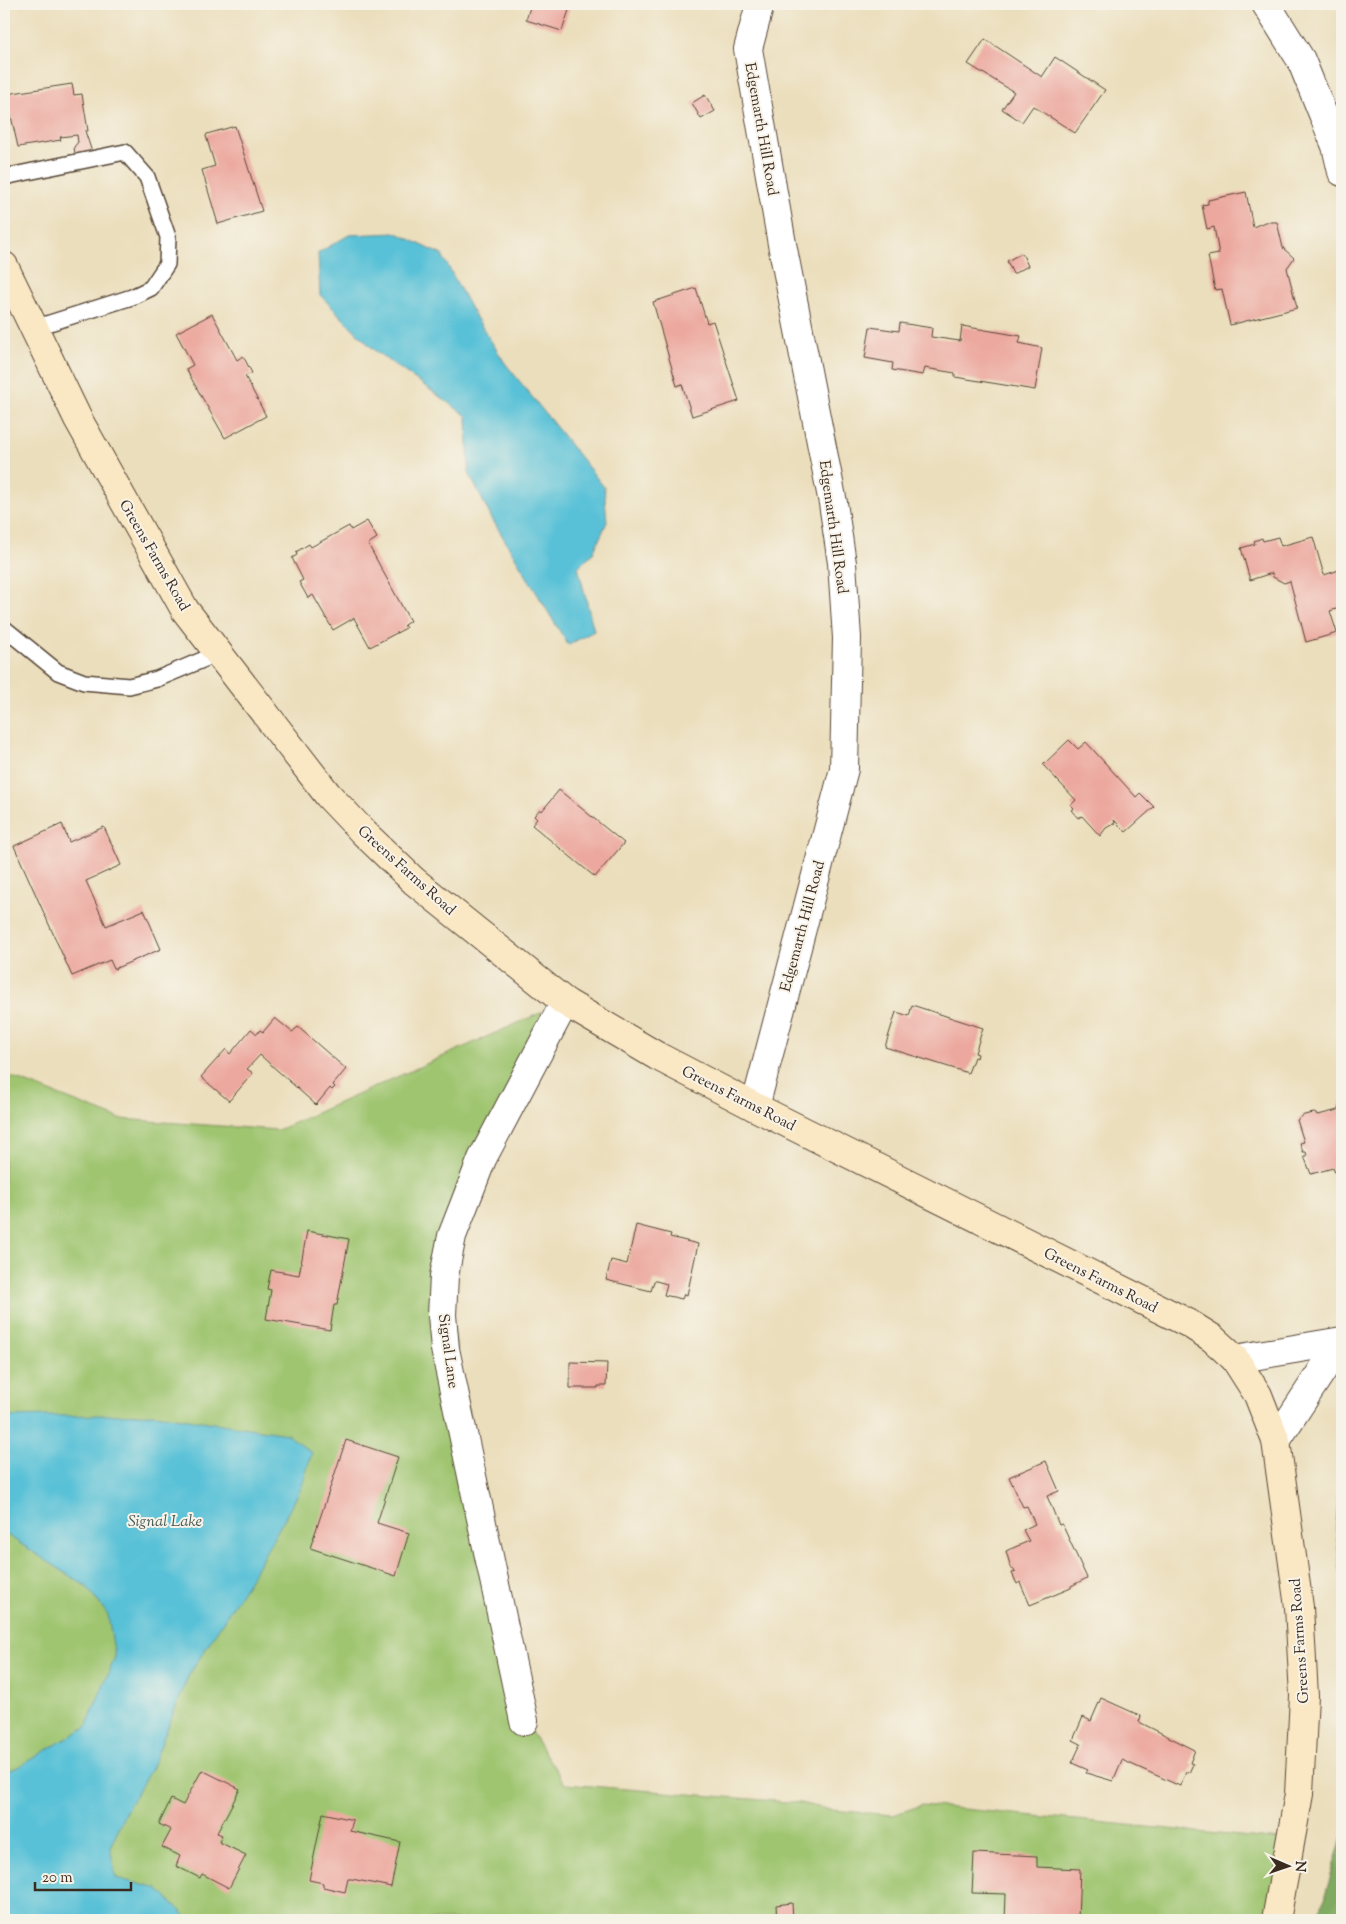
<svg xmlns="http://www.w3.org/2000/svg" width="1346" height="1924" viewBox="0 0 1346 1924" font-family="'Sorts Mill Goudy',serif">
	<rect width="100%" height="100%" fill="#f7f3e8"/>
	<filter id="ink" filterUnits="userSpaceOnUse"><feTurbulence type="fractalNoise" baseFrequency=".02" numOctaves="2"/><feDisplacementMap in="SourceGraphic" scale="10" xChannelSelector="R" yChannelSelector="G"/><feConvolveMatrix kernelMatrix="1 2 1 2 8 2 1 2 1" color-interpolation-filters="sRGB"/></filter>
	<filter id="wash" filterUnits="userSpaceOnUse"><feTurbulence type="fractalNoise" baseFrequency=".0096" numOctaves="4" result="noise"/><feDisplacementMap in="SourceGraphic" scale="20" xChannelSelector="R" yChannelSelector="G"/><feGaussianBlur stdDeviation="1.12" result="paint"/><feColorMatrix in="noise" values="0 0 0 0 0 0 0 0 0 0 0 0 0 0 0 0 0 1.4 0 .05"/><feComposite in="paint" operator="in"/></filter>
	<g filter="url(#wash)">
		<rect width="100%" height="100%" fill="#ebdebc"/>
		<!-- green -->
		<path fill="#9fc570" stroke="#6d7847" d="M 565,1002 L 444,1276 L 524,1721 L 565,1784 L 800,1803 L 831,1810 L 893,1815 L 922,1805 L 1291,1841 L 1276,1920 L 4,1920 L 4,1074 L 120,1119 L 278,1130 Z"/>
		<!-- forest -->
		<g fill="#7faa62" stroke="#5d6a40">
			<path d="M 1342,1434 L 1342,1587 L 1336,1527 Z"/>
			<path d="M 1342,1837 L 1342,1920 L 1318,1920 Z"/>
		</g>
		<!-- water -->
		<g fill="#59c1d7" stroke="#4a767a">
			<path d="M 397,233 L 442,255 L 472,311 L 505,363 L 604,487 L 607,522 L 593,553 L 578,567 L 594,631 L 568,645 L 491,517 L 469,473 L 467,416 L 374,350 L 320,295 L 318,253 L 349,235 Z"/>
			<path d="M 155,1414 L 287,1434 L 312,1453 L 301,1489 L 255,1571 L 189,1675 L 151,1769 L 126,1811 L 110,1847 L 116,1878 L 158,1889 L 190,1920 L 4,1920 L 4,1772 L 16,1768 L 86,1727 L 115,1657 L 108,1615 L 87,1587 L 4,1533 L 4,1417 Z"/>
		</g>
		<g id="blocks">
			<!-- building -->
			<g fill="#eca89f">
				<path d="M 531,4 L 571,4 L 562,31 L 526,20 Z"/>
				<path d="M 985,39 L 1042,77 L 1055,57 L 1105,90 L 1075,133 L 1033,106 L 1022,122 L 1002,109 L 1014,92 L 968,64 Z"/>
				<path d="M 72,84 L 74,95 L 82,94 L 88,131 L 85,131 L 92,152 L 81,158 L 75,154 L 74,147 L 78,142 L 77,135 L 60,137 L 61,140 L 18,147 L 6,94 Z"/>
				<path d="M 705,95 L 715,111 L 701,119 L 692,103 Z"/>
				<path d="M 235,126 L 262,211 L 218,224 L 202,170 L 215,166 L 206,136 L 207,134 Z"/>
				<path d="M 1246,192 L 1253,227 L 1265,222 L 1277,222 L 1283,248 L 1294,258 L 1287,268 L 1297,308 L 1230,325 L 1222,289 L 1215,290 L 1208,256 L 1219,254 L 1214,227 L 1207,229 L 1202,205 L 1208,204 L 1208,200 Z"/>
				<path d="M 1022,253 L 1028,266 L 1013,274 L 1007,261 Z"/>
				<path d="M 696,288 L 707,323 L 713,321 L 739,401 L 692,416 L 682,384 L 677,386 L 653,302 Z"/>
				<path d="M 212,314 L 237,360 L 243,356 L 252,373 L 245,376 L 266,416 L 225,438 L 186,369 L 193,365 L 176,333 Z"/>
				<path d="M 900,323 L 932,328 L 931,337 L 960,341 L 962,326 L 1021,336 L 1019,343 L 1042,348 L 1035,390 L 955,377 L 955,373 L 925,368 L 923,375 L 892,370 L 893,363 L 865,358 L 870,327 L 899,331 Z"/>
				<path d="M 367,521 L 377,538 L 368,544 L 410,621 L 404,625 L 406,628 L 370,647 L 354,618 L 333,630 L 313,595 L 308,598 L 299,582 L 303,580 L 292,558 L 297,555 L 296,552 L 309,544 L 311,547 L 349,526 L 351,530 Z"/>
				<path d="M 1278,537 L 1281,546 L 1313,537 L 1324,575 L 1342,569 L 1342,607 L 1330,611 L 1337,633 L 1306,642 L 1290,581 L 1284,583 L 1273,577 L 1272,573 L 1250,580 L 1241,548 L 1255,544 L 1254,541 L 1262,538 L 1263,541 Z"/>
				<path d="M 1069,740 L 1078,749 L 1086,742 L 1136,797 L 1140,793 L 1154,807 L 1126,832 L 1114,820 L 1115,823 L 1106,828 L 1100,836 L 1082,816 L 1078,818 L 1071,810 L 1074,808 L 1071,805 L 1076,800 L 1043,765 Z"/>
				<path d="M 559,790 L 624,843 L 595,877 L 532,825 L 537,819 L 534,816 L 540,809 L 542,811 Z"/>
				<path d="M 62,824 L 69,842 L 104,827 L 121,865 L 86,881 L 106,926 L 144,910 L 161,949 L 114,969 L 110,960 L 72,976 L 14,846 Z"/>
				<path d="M 912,1005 L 983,1028 L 975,1053 L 978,1054 L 977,1058 L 974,1057 L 968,1073 L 885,1047 L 896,1012 L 909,1016 Z"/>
				<path d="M 275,1018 L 292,1032 L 298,1027 L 346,1069 L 333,1085 L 335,1087 L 332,1090 L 330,1088 L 316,1105 L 260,1055 L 247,1069 L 253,1073 L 229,1101 L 201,1077 L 226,1049 L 230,1054 L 251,1029 L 257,1034 L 260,1030 L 263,1032 Z"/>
				<path d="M 1342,1100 L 1342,1175 L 1340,1176 L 1339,1172 L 1335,1173 L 1333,1168 L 1311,1174 L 1304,1156 L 1307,1156 L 1306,1152 L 1303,1152 L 1300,1143 L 1304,1142 L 1297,1120 L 1304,1115 L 1314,1113 L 1318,1115 L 1338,1110 Z"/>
				<path d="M 636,1225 L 671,1234 L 670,1237 L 698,1244 L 687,1295 L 684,1294 L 682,1299 L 664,1295 L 667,1284 L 656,1281 L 654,1281 L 651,1291 L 606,1280 L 611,1260 L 627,1264 Z"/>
				<path d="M 307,1231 L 349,1239 L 337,1305 L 334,1305 L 330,1330 L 266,1319 L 271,1290 L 267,1289 L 271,1270 L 299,1275 Z"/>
				<path d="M 570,1362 L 607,1363 L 606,1386 L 598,1386 L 598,1388 L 570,1388 Z"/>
				<path d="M 346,1440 L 398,1457 L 377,1523 L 409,1533 L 396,1576 L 310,1548 Z"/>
				<path d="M 1046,1461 L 1059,1491 L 1047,1496 L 1059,1525 L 1062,1524 L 1087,1578 L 1071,1586 L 1071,1588 L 1030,1605 L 1020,1582 L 1017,1584 L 1012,1573 L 1016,1572 L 1011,1568 L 1006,1551 L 1029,1541 L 1023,1530 L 1035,1524 L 1027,1506 L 1023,1507 L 1009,1477 Z"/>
				<path d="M 1101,1698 L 1141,1716 L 1139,1722 L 1195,1750 L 1190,1763 L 1193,1764 L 1189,1773 L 1186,1772 L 1180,1786 L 1122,1760 L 1113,1781 L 1086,1773 L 1088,1770 L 1072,1763 L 1081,1744 L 1073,1740 L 1083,1717 L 1091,1721 Z"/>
				<path d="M 202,1770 L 240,1789 L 217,1833 L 222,1835 L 219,1842 L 246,1855 L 229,1888 L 202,1874 L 200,1878 L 176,1866 L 180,1856 L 162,1847 L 171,1830 L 159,1824 L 171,1799 L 183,1805 Z"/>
				<path d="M 323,1813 L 353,1820 L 350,1831 L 400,1842 L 391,1887 L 352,1879 L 348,1879 L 345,1892 L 323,1887 L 323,1883 L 309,1880 Z"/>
				<path d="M 974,1853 L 1037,1856 L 1037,1867 L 1080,1869 L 1078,1920 L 1005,1920 L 1006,1894 L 972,1893 Z"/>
				<path d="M 792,1903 L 793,1920 L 777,1920 L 776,1905 Z"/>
			</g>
		</g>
	</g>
	<g filter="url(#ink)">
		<use href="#blocks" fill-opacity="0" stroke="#554536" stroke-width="1"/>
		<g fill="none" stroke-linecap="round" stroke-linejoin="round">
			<defs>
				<g id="service">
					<path d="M 4,177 L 125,152 L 147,177 L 168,237 L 167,264 L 151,288 L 132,297 L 34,328"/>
					<path d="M 4,628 L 58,672 L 84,682 L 129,686 L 157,679 L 219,653"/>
				</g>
				<g id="minor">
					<path d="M 1266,4 L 1301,60 L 1336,146 L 1342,172"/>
					<path d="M 755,1107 L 844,769 L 847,638 L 842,563 L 833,503 L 782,244 L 748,49 L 760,4"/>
					<path d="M 1235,1359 L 1342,1341"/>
					<path d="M 1276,1441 L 1341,1342"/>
					<path d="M 524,1721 L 445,1349 L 442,1315 L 444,1276 L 452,1236 L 482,1159 L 565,1002"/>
				</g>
				<path id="secondary" d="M 4,266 L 78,419 L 185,610 L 328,795 L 364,833 L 414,881 L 565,1002 L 657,1056 L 755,1107 L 1188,1323 L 1212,1338 L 1235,1359 L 1258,1395 L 1276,1441 L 1299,1607 L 1304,1696 L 1299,1794 L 1276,1920"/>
			</defs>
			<!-- service casing -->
			<use href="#service" stroke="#554536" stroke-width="18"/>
			<!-- minor casing -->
			<use href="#minor" stroke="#554536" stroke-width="30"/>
			<!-- secondary casing -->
			<use href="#secondary" stroke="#554536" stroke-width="30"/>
			<!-- service -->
			<use href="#service" stroke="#fff" stroke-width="15"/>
			<!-- minor -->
			<use href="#minor" stroke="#fff" stroke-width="28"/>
			<!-- secondary -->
			<use href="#secondary" stroke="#fae7c3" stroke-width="28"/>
		</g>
	</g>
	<g text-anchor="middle" stroke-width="4" stroke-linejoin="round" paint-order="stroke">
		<!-- street labels -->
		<g font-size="15" fill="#3b2a1e" stroke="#f7f3e8">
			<text transform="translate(762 129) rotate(80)" y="5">Edgemarth Hill Road</text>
			<text transform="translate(834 527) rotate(82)" y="5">Edgemarth Hill Road</text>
			<text transform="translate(155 555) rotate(60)" y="5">Greens Farms Road</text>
			<text transform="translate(407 870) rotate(42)" y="5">Greens Farms Road</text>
			<text transform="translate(802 926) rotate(-75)" y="5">Edgemarth Hill Road</text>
			<text transform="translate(739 1098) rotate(27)" y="5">Greens Farms Road</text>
			<text transform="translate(1101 1280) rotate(27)" y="5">Greens Farms Road</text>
			<text transform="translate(449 1351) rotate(82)" y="5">Signal Lane</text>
			<text transform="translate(1299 1641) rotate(-94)" y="5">Greens Farms Road</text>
		</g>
		<!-- water labels -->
		<g font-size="16" font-style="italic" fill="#445756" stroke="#f7f3e8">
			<text x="165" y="1526">Signal Lake</text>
		</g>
	</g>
	<!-- margin -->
	<rect width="1346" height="1924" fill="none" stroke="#f7f3e8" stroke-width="20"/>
	<!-- north arrow -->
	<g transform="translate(1288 1866) rotate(92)" stroke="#f7f3e8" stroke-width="4" paint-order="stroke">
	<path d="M0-4L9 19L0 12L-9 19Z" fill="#3b2a1e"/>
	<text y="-8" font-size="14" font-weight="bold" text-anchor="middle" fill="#3b2a1e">N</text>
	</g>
	<!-- scale -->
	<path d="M35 1882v8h96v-8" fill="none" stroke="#3b2a1e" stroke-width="2.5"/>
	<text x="42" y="1882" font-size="15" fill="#3b2a1e" stroke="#f7f3e8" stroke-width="4" paint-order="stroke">20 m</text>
</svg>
